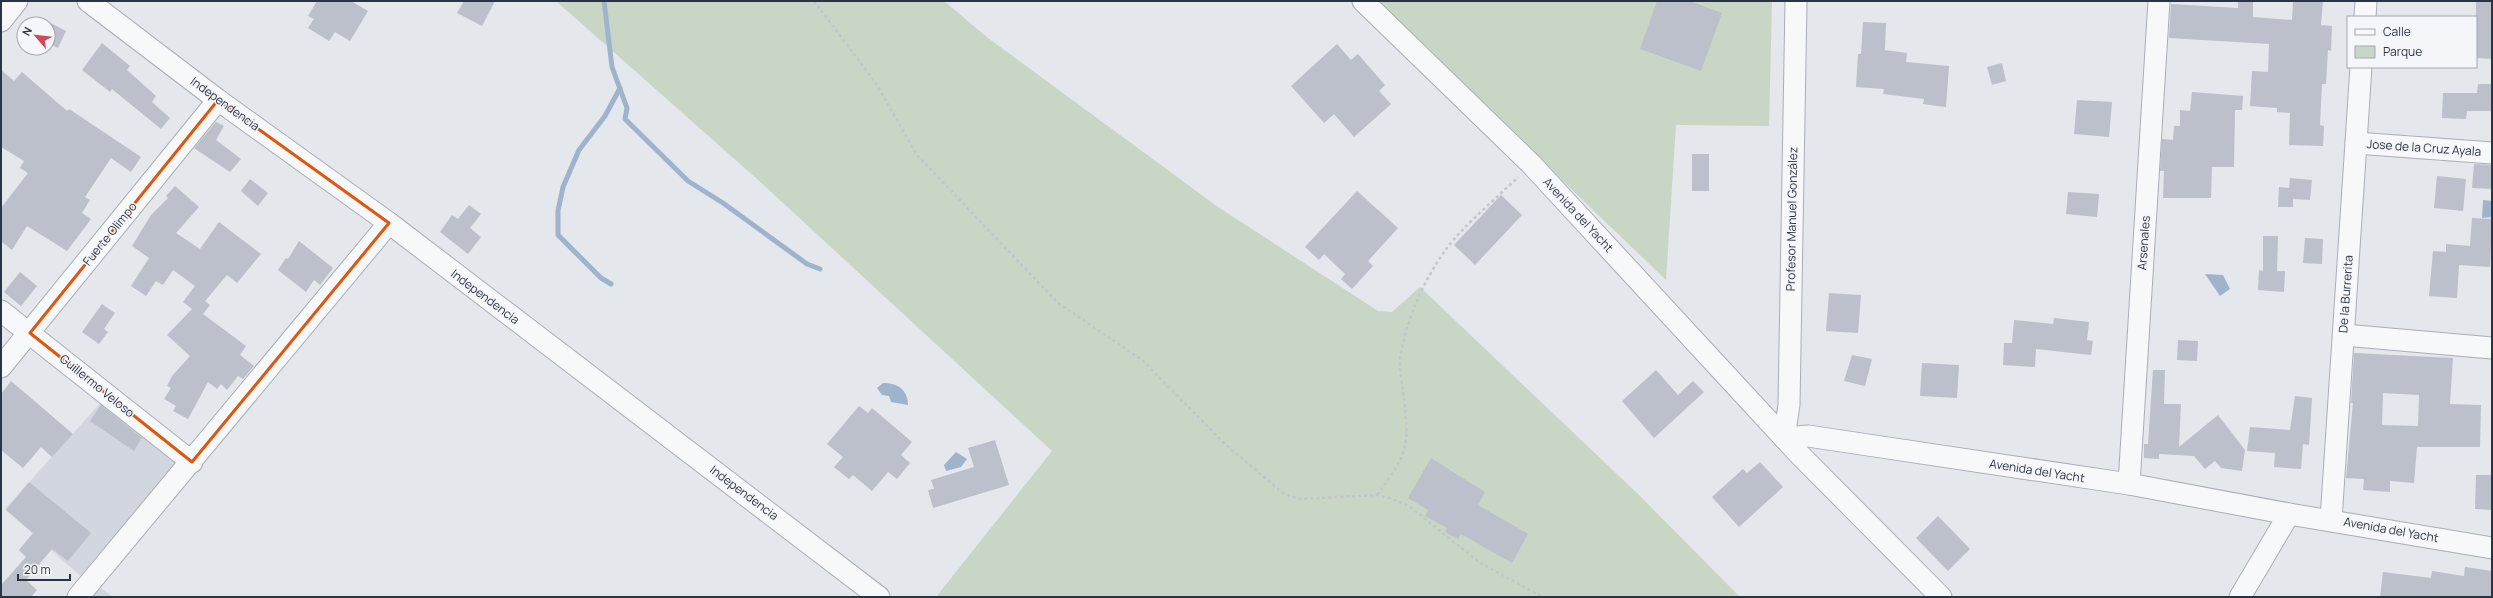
<svg xmlns="http://www.w3.org/2000/svg" width="2493" height="598" viewBox="0 0 2493 598" font-family="Manrope,sans-serif">
	<rect width="100%" height="100%" fill="#e4e7ec"/>
	<!-- built -->
	<g fill="#d2d6de">
		<path d="M 104,399 L 179,461 L 85,580 L 5,509 Z"/>
		<path d="M 94,583 L 113,597 L 82,597 Z"/>
	</g>
	<!-- green -->
	<g fill="#c9d6c5">
		<path d="M 556,1 L 944,1 L 988,38 L 1218,207 L 1378,311 L 1392,312 L 1420,287 L 1639,495 L 1740,597 L 936,597 L 1052,451 L 757,179 Z"/>
		<path d="M 1375,1 L 1772,1 L 1769,126 L 1676,125 L 1666,280 Z"/>
	</g>
	<!-- water -->
	<g fill="#9fb4cc">
		<path d="M 2483,200 L 2492,201 L 2492,217 L 2482,218 Z"/>
		<path d="M 2205,274 L 2223,275 L 2230,289 L 2220,296 Z"/>
		<path d="M 883,383 C 898,383 908,390 908,405 L 891,402 L 889,396 L 882,395 L 877,388 Z"/>
		<path d="M 956,452 L 967,459 L 961,467 L 946,471 L 944,465 Z"/>
	</g>
	<g fill="none" stroke-linecap="round" stroke-linejoin="round">
		<!-- stream -->
		<g stroke="#9fb4cc" stroke-width="5">
			<path d="M 604,1 L 612,67 L 627,108 L 625,119 L 688,181 L 723,203 L 807,264 L 820,269"/>
			<path d="M 611,284 L 601,278 L 558,235 L 558,211 L 563,187 L 579,150 L 605,116 L 620,88"/>
		</g>
	</g>
	<!-- building -->
	<g fill="#bbc0ca" fill-rule="evenodd">
		<path d="M 317,1 L 351,1 L 368,11 L 350,41 L 335,32 L 329,41 L 308,28 L 314,19 L 308,16 Z"/>
		<path d="M 464,1 L 495,1 L 482,26 L 457,13 Z"/>
		<path d="M 1657,1 L 1690,1 L 1722,13 L 1701,71 L 1640,49 Z"/>
		<path d="M 2293,1 L 2323,1 L 2321,25 L 2332,26 L 2331,51 L 2328,50 L 2326,84 L 2322,84 L 2320,125 L 2324,126 L 2323,146 L 2289,145 L 2290,113 L 2277,112 L 2277,108 L 2250,106 L 2252,71 L 2268,72 L 2269,44 L 2169,38 L 2171,4 L 2238,8 L 2238,2 L 2253,2 L 2253,17 L 2292,20 Z"/>
		<path d="M 2476,1 L 2492,1 L 2492,59 L 2476,58 Z"/>
		<path d="M 39,17 L 66,31 L 58,48 L 48,43 L 48,24 L 36,24 Z"/>
		<path d="M 1863,22 L 1886,23 L 1885,50 L 1907,53 L 1906,62 L 1949,66 L 1946,107 L 1923,104 L 1924,99 L 1883,94 L 1884,89 L 1856,87 L 1858,54 L 1861,54 Z"/>
		<path d="M 102,43 L 130,66 L 127,70 L 156,96 L 152,102 L 170,118 L 161,129 L 112,89 L 110,92 L 82,70 Z"/>
		<path d="M 1337,44 L 1351,60 L 1358,54 L 1385,85 L 1379,91 L 1391,104 L 1354,137 L 1334,114 L 1324,123 L 1291,86 Z"/>
		<path d="M 2002,63 L 2006,81 L 1992,85 L 1987,67 Z"/>
		<path d="M 1,70 L 14,81 L 22,72 L 67,111 L 69,109 L 141,157 L 131,172 L 111,158 L 85,197 L 90,200 L 82,213 L 91,219 L 67,251 L 27,226 L 12,250 L 1,241 L 1,208 L 28,173 L 20,168 L 24,161 L 1,147 Z"/>
		<path d="M 2478,84 L 2492,84 L 2492,111 L 2467,111 L 2466,119 L 2442,118 L 2443,93 L 2477,93 Z"/>
		<path d="M 2192,92 L 2243,96 L 2242,110 L 2235,110 L 2234,167 L 2212,167 L 2211,198 L 2163,198 L 2164,171 L 2160,171 L 2162,139 L 2173,140 L 2174,126 L 2180,126 L 2180,110 L 2190,111 Z"/>
		<path d="M 2077,100 L 2112,102 L 2109,137 L 2074,134 Z"/>
		<path d="M 216,122 L 224,126 L 216,140 L 241,159 L 230,172 L 194,148 Z"/>
		<rect x="1692" y="154" width="17" height="37"/>
		<path d="M 2474,164 L 2492,165 L 2492,189 L 2472,188 Z"/>
		<path d="M 2437,176 L 2466,179 L 2463,211 L 2434,208 Z"/>
		<path d="M 2290,178 L 2312,180 L 2310,200 L 2293,199 L 2293,207 L 2278,207 L 2279,187 L 2289,188 Z"/>
		<path d="M 250,179 L 268,193 L 258,206 L 241,191 Z"/>
		<path d="M 175,186 L 199,207 L 176,233 L 200,249 L 219,222 L 261,254 L 237,283 L 227,275 L 205,301 L 210,305 L 203,314 L 246,346 L 240,355 L 254,366 L 243,379 L 238,376 L 227,390 L 221,384 L 217,389 L 208,382 L 188,419 L 173,411 L 176,406 L 164,399 L 171,388 L 167,386 L 172,376 L 190,356 L 167,335 L 192,309 L 183,302 L 195,286 L 173,270 L 163,285 L 156,281 L 146,296 L 131,286 L 149,258 L 132,246 L 151,215 L 168,198 L 166,196 Z"/>
		<path d="M 1357,191 L 1398,228 L 1368,261 L 1373,266 L 1352,289 L 1341,279 L 1345,274 L 1324,254 L 1319,260 L 1305,247 Z"/>
		<path d="M 2068,192 L 2099,194 L 2097,217 L 2066,214 Z"/>
		<path d="M 1501,195 L 1522,215 L 1475,265 L 1454,245 Z"/>
		<path d="M 469,205 L 481,214 L 470,228 L 481,237 L 468,254 L 440,232 L 452,215 L 458,219 Z"/>
		<path d="M 2472,218 L 2492,219 L 2490,267 L 2459,265 L 2457,298 L 2429,296 L 2433,251 L 2446,252 L 2446,244 L 2470,246 Z"/>
		<path d="M 2263,236 L 2278,236 L 2277,271 L 2285,271 L 2284,292 L 2258,290 L 2259,270 L 2263,271 Z"/>
		<path d="M 2305,238 L 2323,239 L 2322,264 L 2303,263 Z"/>
		<path d="M 299,241 L 333,268 L 320,285 L 314,280 L 306,292 L 278,270 L 286,258 L 288,259 Z"/>
		<path d="M 20,272 L 37,286 L 21,306 L 4,292 Z"/>
		<path d="M 1829,293 L 1861,295 L 1858,333 L 1826,331 Z"/>
		<path d="M 102,304 L 115,313 L 104,329 L 108,332 L 99,344 L 82,332 Z"/>
		<path d="M 2054,318 L 2089,322 L 2087,340 L 2093,341 L 2091,355 L 2036,349 L 2035,367 L 2003,365 L 2004,343 L 2012,343 L 2014,320 L 2053,324 Z"/>
		<path d="M 2178,340 L 2198,341 L 2197,361 L 2177,360 Z"/>
		<path d="M 2354,353 L 2453,358 L 2450,404 L 2481,405 L 2480,447 L 2417,447 L 2414,483 L 2390,481 L 2390,492 L 2363,490 L 2364,479 L 2346,478 L 2353,403 L 2351,403 ZM 2383,393 L 2419,395 L 2418,426 L 2382,425 Z"/>
		<path d="M 1852,355 L 1872,359 L 1865,386 L 1844,381 Z"/>
		<path d="M 1922,363 L 1959,365 L 1957,398 L 1920,396 Z"/>
		<path d="M 1656,370 L 1678,395 L 1693,381 L 1704,392 L 1654,438 L 1622,401 Z"/>
		<path d="M 2153,370 L 2165,370 L 2164,404 L 2181,404 L 2179,447 L 2218,415 L 2245,450 L 2242,471 L 2221,468 L 2215,461 L 2205,469 L 2194,456 L 2159,454 L 2159,459 L 2144,458 L 2144,444 L 2148,444 Z"/>
		<path d="M 11,381 L 73,434 L 52,457 L 41,447 L 23,468 L 1,450 L 1,394 Z"/>
		<path d="M 2295,396 L 2312,398 L 2309,445 L 2303,444 L 2301,469 L 2274,467 L 2275,453 L 2247,451 L 2250,427 L 2290,430 Z"/>
		<path d="M 101,405 L 142,438 L 134,451 L 90,421 Z"/>
		<path d="M 859,406 L 868,413 L 872,408 L 912,442 L 901,455 L 910,463 L 897,479 L 888,472 L 872,491 L 853,475 L 849,479 L 834,467 L 843,457 L 827,444 Z"/>
		<path d="M 995,440 L 1009,485 L 933,508 L 928,490 L 934,489 L 931,480 L 974,467 L 968,448 Z"/>
		<path d="M 1431,458 L 1485,492 L 1478,505 L 1528,534 L 1512,563 L 1461,534 L 1458,539 L 1445,532 L 1447,528 L 1425,516 L 1428,510 L 1408,498 Z"/>
		<path d="M 1760,462 L 1783,487 L 1739,527 L 1712,497 L 1743,469 L 1747,473 Z"/>
		<path d="M 2476,475 L 2492,475 L 2492,510 L 2475,509 Z"/>
		<path d="M 29,482 L 91,533 L 68,561 L 52,549 L 26,580 L 37,590 L 31,597 L 1,597 L 1,585 L 26,557 L 19,550 L 33,533 L 6,510 Z"/>
		<path d="M 1938,516 L 1970,549 L 1948,571 L 1916,538 Z"/>
		<path d="M 2465,567 L 2492,571 L 2492,597 L 2380,597 L 2383,572 L 2431,578 L 2432,571 L 2464,576 Z"/>
	</g>
	<g fill="none" stroke-linecap="round" stroke-linejoin="round">
		<defs>
			<g id="minor">
				<path d="M 88,1 L 218,100 L 389,223 L 879,597"/>
				<path d="M 1363,1 L 1531,164 L 1798,453 L 1941,597"/>
				<path d="M 2365,17 L 2366,1"/>
				<path d="M 1,21 L 17,1"/>
				<path d="M 2356,143 L 2492,153"/>
				<path d="M 1,311 L 192,462"/>
				<path d="M 2344,335 L 2492,348"/>
				<path d="M 1,367 L 218,100"/>
				<path d="M 1784,438 L 1808,436 L 2129,484 L 2289,514 L 2492,548"/>
				<path d="M 1784,438 L 1789,405 L 1796,1"/>
				<path d="M 2129,484 L 2159,1"/>
				<path d="M 2331,520 L 2361,67"/>
				<path d="M 78,597 L 389,223"/>
				<path d="M 2240,597 L 2289,514"/>
			</g>
		</defs>
		<!-- minor casing -->
		<use href="#minor" stroke="#a9aeb7" stroke-width="23"/>
		<!-- path -->
		<g stroke="#c2c5cb" stroke-width="2.5" stroke-dasharray="3 3" stroke-linecap="butt">
			<path d="M 814,1 L 875,82 L 917,155 L 1058,303 L 1142,360 L 1225,444 L 1284,494 L 1300,499 L 1377,495 L 1390,498 L 1409,506 L 1480,563 L 1543,597"/>
			<path d="M 1377,495 C 1409,452 1410,445 1403,392 C 1402,382 1399,369 1400,359 C 1406,320 1424,279 1447,248 C 1464,225 1497,198 1518,177"/>
		</g>
		<!-- minor -->
		<use href="#minor" stroke="#f7f8fa" stroke-width="21"/>
	</g>
	<!-- marked area -->
	<path fill="none" stroke="#df570f" stroke-width="3" stroke-linejoin="round" d="M 218,100 L 389,223 L 192,462 L 30,333 Z"/>
	<g text-anchor="middle" stroke-width="3" stroke-linejoin="round" paint-order="stroke">
		<!-- street labels -->
		<g font-size="12" fill="#2b3445" stroke="#f4f6f9">
			<text transform="translate(225 104) rotate(36)" y="4">Independencia</text>
			<text transform="translate(2424 148) rotate(4)" y="4">Jose de la Cruz Ayala</text>
			<text transform="translate(1578 215) rotate(47)" y="4">Avenida del Yacht</text>
			<text transform="translate(1792 219) rotate(-89)" y="4">Profesor Manuel González</text>
			<text transform="translate(110 234) rotate(-51)" y="4">Fuerte Olimpo</text>
			<text transform="translate(2144 243) rotate(-86)" y="4">Arsenales</text>
			<text transform="translate(2346 294) rotate(-86)" y="4">De la Burrerita</text>
			<text transform="translate(485 297) rotate(37)" y="4">Independencia</text>
			<text transform="translate(97 386) rotate(39)" y="4">Guillermo Veloso</text>
			<text transform="translate(2037 471) rotate(9)" y="4">Avenida del Yacht</text>
			<text transform="translate(744 493) rotate(37)" y="4">Independencia</text>
			<text transform="translate(2391 530) rotate(10)" y="4">Avenida del Yacht</text>
		</g>
	</g>
	<!-- border -->
	<rect width="2493" height="598" fill="none" stroke="#2b3445" stroke-width="4"/>
	<!-- legend -->
	<rect x="2347" y="16" width="130" height="52" fill="#f4f6f9" stroke="#a4a8b1"/>
	<rect x="2355" y="29" width="20" height="6" fill="#f7f8fa" stroke="#a4a8b1"/>
	<text x="2383" y="36" font-size="12" fill="#2b3445">Calle</text>
	<rect x="2355" y="46" width="20" height="12" fill="#c9d6c5" stroke="#a4a8b1"/>
	<text x="2383" y="56" font-size="12" fill="#2b3445">Parque</text>
	<!-- north arrow -->
	<g transform="translate(36 36) rotate(298)"><circle r="19" fill="#f4f6f9" stroke="#a4a8b1"/>
	<path d="M0-3L7 15L0 10L-7 15Z" fill="#d1495b"/>
	<text y="-6" font-size="11" font-weight="bold" text-anchor="middle" fill="#2b3445">N</text>
	</g>
	<!-- scale -->
	<path d="M18 574v6h52v-6" fill="none" stroke="#2b3445" stroke-width="2"/>
	<text x="24" y="574" font-size="12" fill="#2b3445" stroke="#f4f6f9" stroke-width="3" paint-order="stroke">20 m</text>
</svg>
